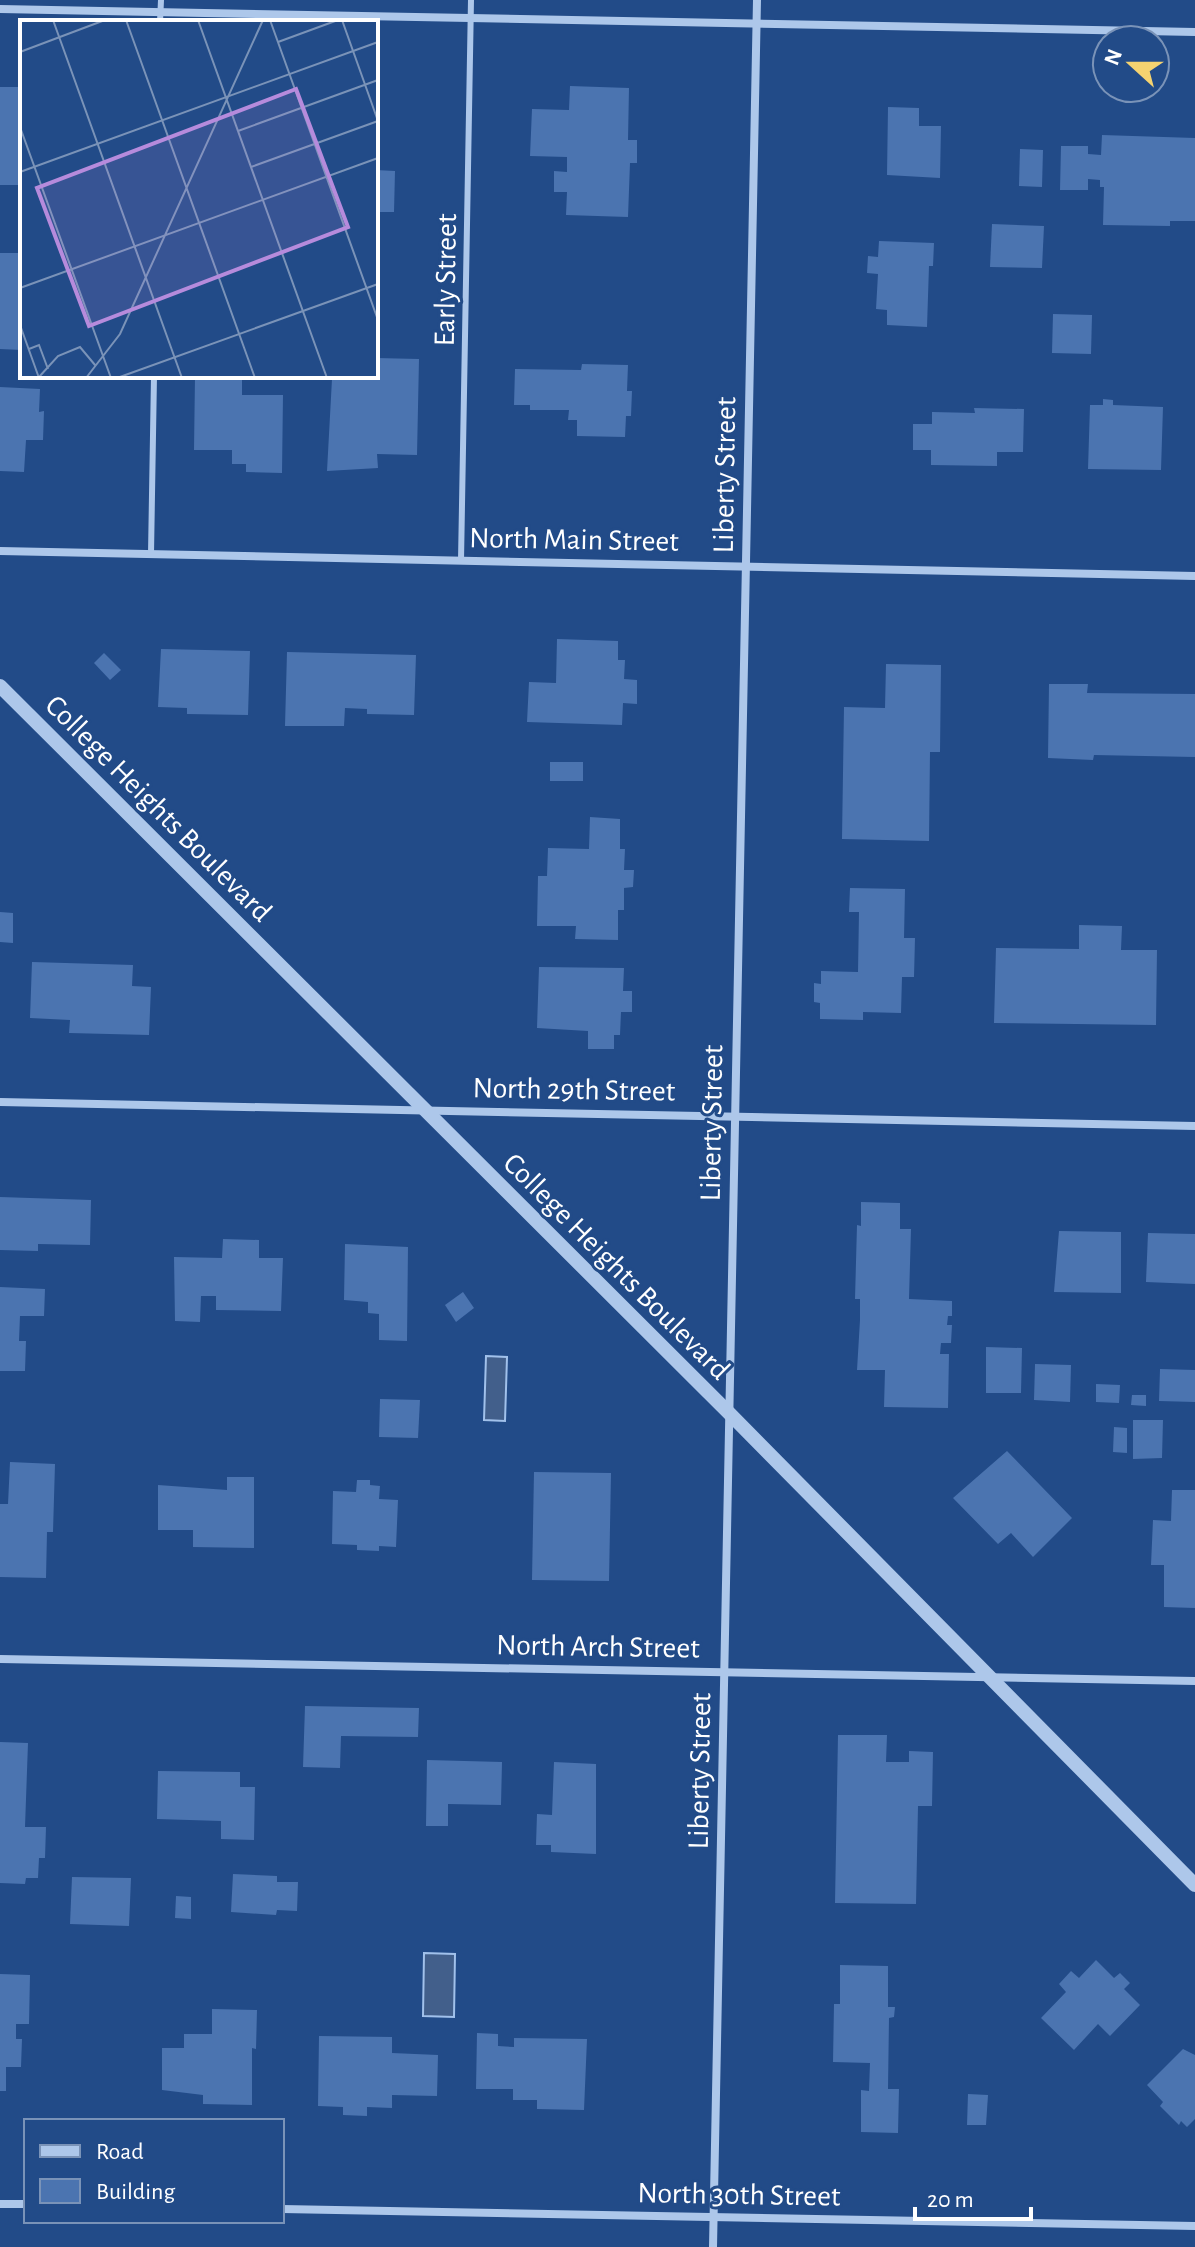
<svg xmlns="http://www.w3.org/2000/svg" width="1195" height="2247" viewBox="0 0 1195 2247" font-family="'Alegreya Sans',sans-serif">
	<rect width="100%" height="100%" fill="#224b88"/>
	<!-- water -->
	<g fill="#425f8b" stroke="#a1c1eb" stroke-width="2">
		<path d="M 486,1356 L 507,1357 L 505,1421 L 484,1420 Z"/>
		<path d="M 424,1953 L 455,1954 L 454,2017 L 423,2016 Z"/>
	</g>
	<!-- building -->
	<g fill="#4b74b0">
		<path d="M 570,86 L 629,88 L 628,140 L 637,140 L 637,163 L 630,163 L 628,217 L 566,215 L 567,192 L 554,192 L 554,171 L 567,172 L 567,157 L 530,156 L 532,109 L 569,110 Z"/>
		<rect x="0" y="87" width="22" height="98"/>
		<path d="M 888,107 L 919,108 L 919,126 L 941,126 L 940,178 L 887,175 Z"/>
		<path d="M 1102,135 L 1195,138 L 1195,221 L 1170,221 L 1170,226 L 1103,225 L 1104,187 L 1100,187 L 1100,180 L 1088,179 L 1088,190 L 1060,190 L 1061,146 L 1088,146 L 1088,154 L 1101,155 Z"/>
		<path d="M 1020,149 L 1043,150 L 1042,187 L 1019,186 Z"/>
		<path d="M 376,170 L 395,171 L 394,212 L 376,212 Z"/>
		<path d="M 992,224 L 1044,226 L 1042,268 L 990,267 Z"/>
		<path d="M 879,241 L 934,243 L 933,266 L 929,266 L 927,327 L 887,325 L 887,310 L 876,309 L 878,274 L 867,273 L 868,256 L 878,257 Z"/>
		<path d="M 0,253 L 22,253 L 22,350 L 0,349 Z"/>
		<path d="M 1053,314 L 1092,315 L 1091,354 L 1052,353 Z"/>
		<path d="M 376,358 L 419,359 L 417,455 L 377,454 L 378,468 L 327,471 L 332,379 L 371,380 L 371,376 L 376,376 Z"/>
		<path d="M 582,364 L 628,365 L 627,391 L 632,391 L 631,416 L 626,416 L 625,437 L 577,436 L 577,420 L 568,420 L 569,410 L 530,410 L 530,405 L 514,405 L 515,369 L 581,370 Z"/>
		<path d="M 195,376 L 242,376 L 242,395 L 283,395 L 282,473 L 246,472 L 246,464 L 232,464 L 232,450 L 194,450 Z"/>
		<path d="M 0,387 L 40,389 L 39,412 L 44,411 L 43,440 L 26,440 L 24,472 L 0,471 Z"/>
		<path d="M 1103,399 L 1113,400 L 1113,405 L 1163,407 L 1161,470 L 1088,469 L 1090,405 L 1103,405 Z"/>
		<path d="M 974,408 L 1024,409 L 1023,452 L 997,452 L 997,466 L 931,465 L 931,450 L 913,450 L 913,424 L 932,424 L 932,412 L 975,413 Z"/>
		<path d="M 557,639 L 618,641 L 618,660 L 625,660 L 624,679 L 637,680 L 637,704 L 623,703 L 622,725 L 527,722 L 529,682 L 556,683 Z"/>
		<path d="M 161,649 L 250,651 L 248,715 L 187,714 L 187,708 L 158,707 Z"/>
		<path d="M 287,652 L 416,655 L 414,715 L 367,714 L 367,709 L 345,708 L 344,726 L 285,726 Z"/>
		<path d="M 104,653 L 121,670 L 110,680 L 94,663 Z"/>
		<path d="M 886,664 L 941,665 L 940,752 L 930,752 L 929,841 L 842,839 L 844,707 L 885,708 Z"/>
		<path d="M 1049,684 L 1088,684 L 1087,693 L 1195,694 L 1195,757 L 1094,755 L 1093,760 L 1048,758 Z"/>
		<rect x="550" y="762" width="33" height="19"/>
		<path d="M 590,817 L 620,819 L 620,849 L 625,849 L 624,870 L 634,870 L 633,887 L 624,888 L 624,910 L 618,910 L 618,940 L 575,939 L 576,926 L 537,926 L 538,876 L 547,876 L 548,848 L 589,849 Z"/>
		<path d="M 850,888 L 905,889 L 904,938 L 915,938 L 914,977 L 902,977 L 901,1013 L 863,1012 L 863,1020 L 820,1019 L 820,1003 L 814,1002 L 814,983 L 821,984 L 821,971 L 858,972 L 859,912 L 849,912 Z"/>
		<path d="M 0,912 L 13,913 L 13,943 L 0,942 Z"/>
		<path d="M 1079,925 L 1122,926 L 1121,950 L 1157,950 L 1156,1025 L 994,1023 L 996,948 L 1079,949 Z"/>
		<path d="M 32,962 L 133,965 L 132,986 L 151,987 L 149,1035 L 69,1033 L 70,1020 L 30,1018 Z"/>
		<path d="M 539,967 L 624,968 L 623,991 L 632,991 L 632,1012 L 621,1012 L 620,1035 L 614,1035 L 614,1049 L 588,1049 L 588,1031 L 537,1028 Z"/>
		<path d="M 0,1197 L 91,1200 L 90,1245 L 38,1244 L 38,1251 L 0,1250 Z"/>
		<path d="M 861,1202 L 900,1203 L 900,1229 L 911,1229 L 909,1299 L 952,1301 L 952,1316 L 948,1316 L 947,1325 L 952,1325 L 951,1343 L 941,1343 L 940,1354 L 949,1354 L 948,1408 L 884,1407 L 885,1370 L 857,1370 L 860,1320 L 860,1299 L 855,1299 L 857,1225 L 861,1226 Z"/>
		<path d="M 1059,1231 L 1121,1232 L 1121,1293 L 1054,1292 Z"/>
		<path d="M 1148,1233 L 1195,1234 L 1195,1284 L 1146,1282 Z"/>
		<path d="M 223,1239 L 259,1240 L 259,1258 L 283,1258 L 281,1311 L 216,1310 L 216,1296 L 201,1296 L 200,1322 L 175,1321 L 174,1257 L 222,1258 Z"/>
		<path d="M 345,1244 L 408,1247 L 407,1341 L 379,1340 L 379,1314 L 368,1313 L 368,1302 L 344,1300 Z"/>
		<path d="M 0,1287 L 45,1289 L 44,1316 L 20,1316 L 19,1341 L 26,1341 L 25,1371 L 0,1371 Z"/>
		<path d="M 463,1292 L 474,1308 L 456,1322 L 445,1305 Z"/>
		<path d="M 986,1347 L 1022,1348 L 1021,1393 L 986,1393 Z"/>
		<path d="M 1035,1364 L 1071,1365 L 1070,1402 L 1034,1400 Z"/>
		<path d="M 1160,1369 L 1195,1370 L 1195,1402 L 1159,1401 Z"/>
		<path d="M 1096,1384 L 1120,1385 L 1119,1403 L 1096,1402 Z"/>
		<path d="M 1132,1395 L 1146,1395 L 1146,1406 L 1131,1405 Z"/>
		<path d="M 380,1399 L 420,1400 L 418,1438 L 379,1437 Z"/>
		<path d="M 1133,1420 L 1163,1420 L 1162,1458 L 1133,1459 Z"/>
		<path d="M 1114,1427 L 1127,1428 L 1127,1453 L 1113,1452 Z"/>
		<path d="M 1007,1451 L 1072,1518 L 1033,1557 L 1011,1533 L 998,1544 L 953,1498 Z"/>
		<path d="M 10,1462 L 55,1464 L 53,1532 L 47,1532 L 46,1578 L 0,1577 L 0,1504 L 8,1504 Z"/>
		<path d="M 534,1472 L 611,1473 L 609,1581 L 532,1580 Z"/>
		<path d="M 227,1477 L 254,1477 L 254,1548 L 193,1547 L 193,1530 L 158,1530 L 158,1485 L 227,1490 Z"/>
		<path d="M 357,1480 L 370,1480 L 370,1485 L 380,1486 L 379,1499 L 398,1500 L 396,1547 L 379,1546 L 379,1551 L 357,1550 L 357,1545 L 332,1544 L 333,1491 L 356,1492 Z"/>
		<path d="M 1172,1490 L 1195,1490 L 1195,1608 L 1164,1607 L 1164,1565 L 1151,1565 L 1153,1520 L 1171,1521 Z"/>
		<path d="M 305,1706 L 419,1708 L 418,1737 L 341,1736 L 340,1768 L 303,1767 Z"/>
		<path d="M 838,1735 L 887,1735 L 886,1762 L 909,1762 L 909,1751 L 933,1752 L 932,1806 L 918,1806 L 916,1904 L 835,1903 Z"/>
		<path d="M 0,1742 L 28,1743 L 25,1827 L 46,1827 L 45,1858 L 39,1858 L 38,1878 L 26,1878 L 25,1884 L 0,1883 Z"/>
		<path d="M 427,1760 L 502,1762 L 501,1805 L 448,1804 L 448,1826 L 426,1826 Z"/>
		<path d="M 554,1762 L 596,1764 L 596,1854 L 551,1852 L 551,1845 L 536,1845 L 537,1814 L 552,1815 Z"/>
		<path d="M 158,1771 L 240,1772 L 240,1787 L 255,1787 L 254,1840 L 221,1839 L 221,1821 L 157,1819 Z"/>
		<path d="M 233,1874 L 277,1876 L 277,1882 L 298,1882 L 297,1911 L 277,1910 L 276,1915 L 231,1912 Z"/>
		<path d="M 72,1877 L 131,1878 L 129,1926 L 70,1924 Z"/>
		<path d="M 176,1896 L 191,1897 L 191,1919 L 175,1918 Z"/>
		<path d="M 1096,1960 L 1114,1978 L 1120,1973 L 1130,1983 L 1124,1989 L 1140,2005 L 1110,2036 L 1098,2024 L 1074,2050 L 1041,2018 L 1066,1992 L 1059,1984 L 1071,1971 L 1079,1978 Z"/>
		<path d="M 840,1965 L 888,1966 L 888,2007 L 895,2007 L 894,2017 L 889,2018 L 888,2089 L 899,2089 L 898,2133 L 861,2132 L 861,2090 L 869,2091 L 870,2063 L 833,2062 L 834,2004 L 840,2004 Z"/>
		<path d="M 0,1974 L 30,1975 L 29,2024 L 16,2024 L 16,2039 L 22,2039 L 21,2067 L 6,2067 L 6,2091 L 0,2091 Z"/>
		<path d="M 212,2009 L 257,2010 L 256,2049 L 252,2048 L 252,2105 L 203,2104 L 203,2095 L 162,2090 L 162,2048 L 184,2048 L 184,2034 L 212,2034 Z"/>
		<path d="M 477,2033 L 498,2034 L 498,2046 L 514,2047 L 514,2038 L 587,2039 L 584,2110 L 537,2109 L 537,2100 L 513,2100 L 513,2089 L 476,2089 Z"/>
		<path d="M 319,2036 L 392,2037 L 392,2053 L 438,2055 L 437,2096 L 392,2095 L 392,2108 L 367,2107 L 367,2116 L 343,2115 L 343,2107 L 318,2106 Z"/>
		<path d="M 1183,2049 L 1195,2055 L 1195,2119 L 1187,2127 L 1181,2121 L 1179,2125 L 1160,2106 L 1163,2102 L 1147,2085 Z"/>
		<path d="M 968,2094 L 988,2095 L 986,2125 L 967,2125 Z"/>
	</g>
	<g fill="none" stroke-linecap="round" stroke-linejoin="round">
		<!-- service -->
		<g stroke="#adc7ea" stroke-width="6">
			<path d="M 160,22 L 161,0"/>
			<path d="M 151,554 L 154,376"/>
			<path d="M 461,561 L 471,0"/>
		</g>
		<!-- minor -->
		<g stroke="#adc7ea" stroke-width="8">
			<path d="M 0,9 L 1195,32"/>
			<path d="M 0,551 L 1195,576"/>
			<path d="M 0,1102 L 1195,1126"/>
			<path d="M 0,1659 L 1195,1681"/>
			<path d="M 0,2204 L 26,2204"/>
			<path d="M 282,2209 L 1195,2226"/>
			<path d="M 713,2247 L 757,0"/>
		</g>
		<!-- tertiary -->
		<path stroke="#adc7ea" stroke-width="14" d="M 0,686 L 729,1413 L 1195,1885"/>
	</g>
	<g text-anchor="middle" stroke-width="6" stroke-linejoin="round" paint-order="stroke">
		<!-- street labels -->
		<g font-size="30" fill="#fff" stroke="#224b88">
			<text transform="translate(445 280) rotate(-89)" y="10">Early Street</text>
			<text transform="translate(724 475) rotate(-89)" y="10">Liberty Street</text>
			<text transform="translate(574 539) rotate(1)" y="10">North Main Street</text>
			<text transform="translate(159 808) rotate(45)" y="10">College Heights Boulevard</text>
			<text transform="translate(574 1089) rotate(1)" y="10">North 29th Street</text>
			<text transform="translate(711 1123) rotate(-89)" y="10">Liberty Street</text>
			<text transform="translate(617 1266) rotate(45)" y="10">College Heights Boulevard</text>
			<text transform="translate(598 1646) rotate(1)" y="10">North Arch Street</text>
			<text transform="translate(699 1771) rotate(-89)" y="10">Liberty Street</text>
			<text transform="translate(739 2194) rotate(1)" y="10">North 30th Street</text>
		</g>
	</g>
	<!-- overview -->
	<g transform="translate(20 20)">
		<rect width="358" height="358" fill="#224b88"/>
		<path fill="none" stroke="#7a93b8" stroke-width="2" d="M 33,0 L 162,358M 106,0 L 235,358M 178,0 L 307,358M 250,0 L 358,300M 322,0 L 358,101M 258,22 L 318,0M 0,32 L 85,0M 0,107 L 91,358M 218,111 L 358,60M 231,147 L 358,101M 0,152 L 358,22M 0,268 L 358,138M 0,305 L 19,358M 9,329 L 19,325 L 28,349M 19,357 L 38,336 L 60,327 L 75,345M 66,358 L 100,314 L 243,0M 97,358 L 358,264"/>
		<path fill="#b68bdc" fill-opacity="0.15" stroke="#b68bdc" stroke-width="4" d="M 276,69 L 328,207 L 69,306 L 17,168 Z"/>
		<rect width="358" height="358" fill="none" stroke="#fff" stroke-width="4"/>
	</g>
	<!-- legend -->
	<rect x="24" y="2119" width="260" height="104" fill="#224b88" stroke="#7a93b8" stroke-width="2"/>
	<rect x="40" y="2145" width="40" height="12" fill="#adc7ea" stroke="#7a93b8" stroke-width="2"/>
	<text x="96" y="2159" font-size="24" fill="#ffffff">Road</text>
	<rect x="40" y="2179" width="40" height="24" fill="#4b74b0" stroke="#7a93b8" stroke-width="2"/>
	<text x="96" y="2199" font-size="24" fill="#ffffff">Building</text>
	<!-- north arrow -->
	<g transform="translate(1131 64) rotate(291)"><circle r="38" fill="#224b88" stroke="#7a93b8" stroke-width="2"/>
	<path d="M0-6L14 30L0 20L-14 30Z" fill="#f5d370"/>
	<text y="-12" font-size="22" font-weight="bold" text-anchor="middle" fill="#ffffff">N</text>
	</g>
	<!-- scale -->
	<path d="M915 2207v12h116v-12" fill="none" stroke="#ffffff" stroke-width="4"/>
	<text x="927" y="2207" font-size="24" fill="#ffffff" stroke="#224b88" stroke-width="6" paint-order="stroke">20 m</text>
</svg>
